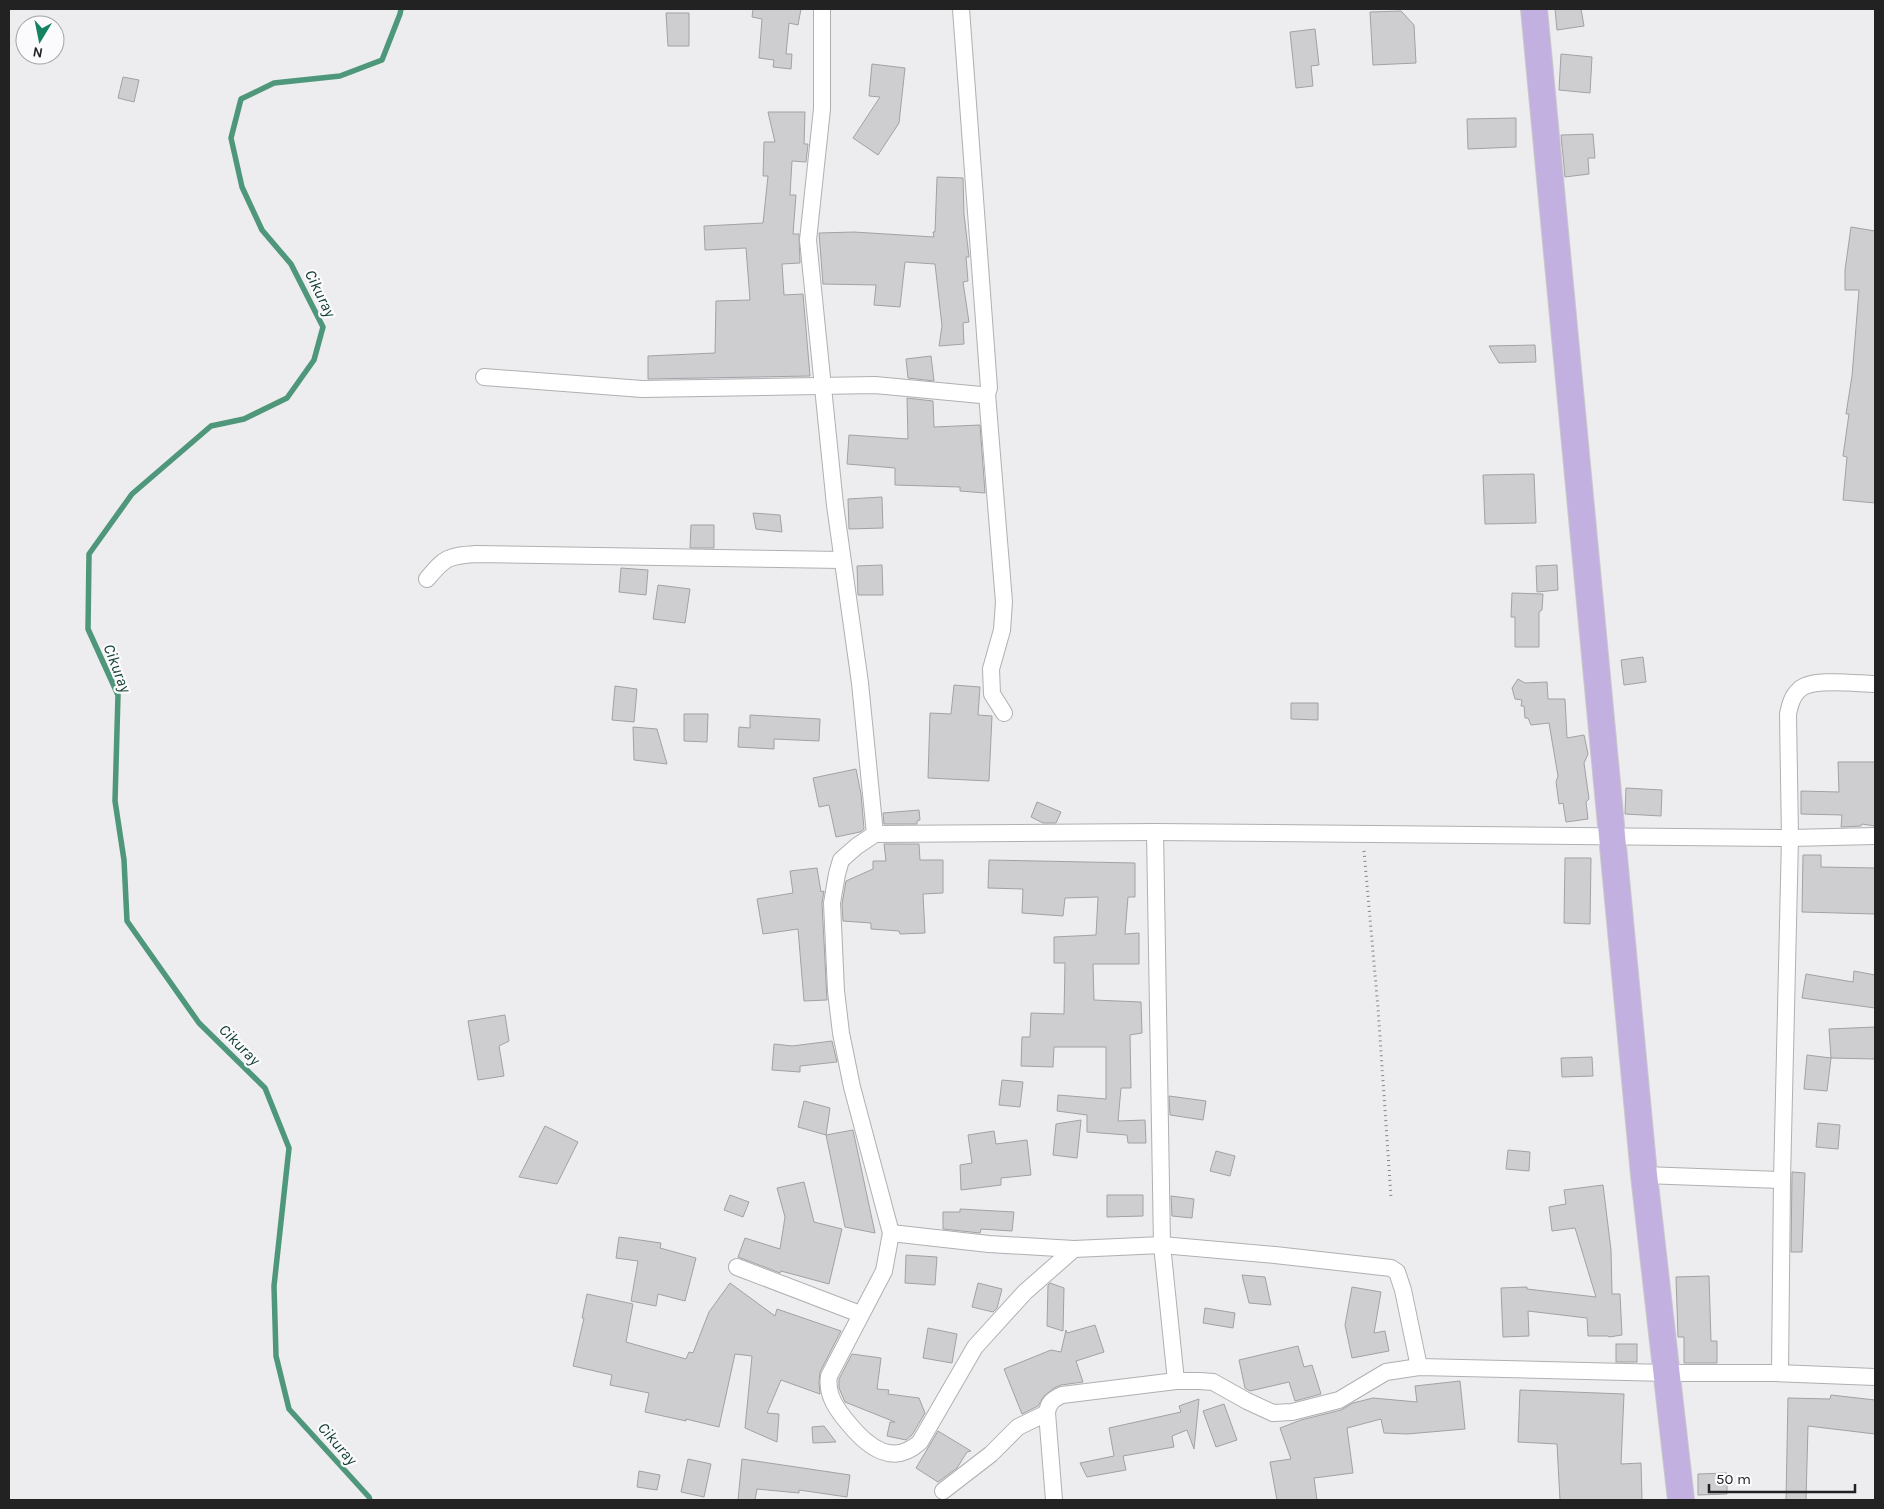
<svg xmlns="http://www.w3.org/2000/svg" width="1884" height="1509" viewBox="0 0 1884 1509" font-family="Karla,sans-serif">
	<rect width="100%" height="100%" fill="#edecef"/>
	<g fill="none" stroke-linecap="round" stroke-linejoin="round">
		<!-- stream -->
		<path stroke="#4e977b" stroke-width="5.5" d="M 370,1500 L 369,1497 L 289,1409 L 276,1356 L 274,1286 L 289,1148 L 265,1088 L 199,1023 L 127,921 L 124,860 L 115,801 L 118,695 L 88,629 L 89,554 L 132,494 L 211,426 L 244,419 L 287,398 L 314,360 L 323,327 L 291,264 L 262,230 L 242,187 L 231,138 L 241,99 L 274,83 L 340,76 L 382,60 L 400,14 L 401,9"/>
	</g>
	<!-- building -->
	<g fill="#cecdd0" stroke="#a2a1a4">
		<path d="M 753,9 L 801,9 L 798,25 L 789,23 L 786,54 L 792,54 L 791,69 L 773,67 L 774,60 L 759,58 L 762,19 L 752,17 Z"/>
		<path d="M 1555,9 L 1581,9 L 1584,26 L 1557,30 Z"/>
		<path d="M 1401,11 L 1414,25 L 1416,63 L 1373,65 L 1370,12 Z"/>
		<path d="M 666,13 L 689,13 L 689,46 L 668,46 Z"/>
		<path d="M 1315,29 L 1319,65 L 1311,66 L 1313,86 L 1296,88 L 1290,32 Z"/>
		<path d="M 1561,54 L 1592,57 L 1590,93 L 1559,90 Z"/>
		<path d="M 872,64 L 905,68 L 899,123 L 878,155 L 853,138 L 880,97 L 869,96 Z"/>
		<path d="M 123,77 L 139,80 L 134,102 L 118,98 Z"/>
		<path d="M 768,112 L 805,112 L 804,144 L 808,144 L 806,162 L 792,161 L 790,195 L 796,195 L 793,234 L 799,234 L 800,263 L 782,264 L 784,295 L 803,294 L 810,376 L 648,379 L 648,356 L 715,353 L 716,301 L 750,300 L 746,248 L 705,250 L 704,226 L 763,223 L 768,176 L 763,176 L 764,142 L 775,142 Z"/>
		<path d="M 1516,118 L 1516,147 L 1468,149 L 1467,119 Z"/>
		<path d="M 1593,134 L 1595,158 L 1588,158 L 1589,174 L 1565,177 L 1561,135 Z"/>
		<path d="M 937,177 L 963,178 L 964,214 L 969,257 L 966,257 L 968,281 L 963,282 L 969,322 L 963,323 L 964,344 L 939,346 L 942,326 L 935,264 L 905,262 L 900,307 L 874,305 L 876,285 L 823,284 L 819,233 L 854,232 L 934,237 L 933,232 L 935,232 Z"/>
		<path d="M 1851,227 L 1875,231 L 1875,503 L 1843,500 L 1847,457 L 1843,456 L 1849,414 L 1846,414 L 1852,376 L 1859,290 L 1845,290 L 1845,270 Z"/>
		<path d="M 1535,345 L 1536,362 L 1499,363 L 1489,346 Z"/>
		<path d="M 931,356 L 934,381 L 908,378 L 906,359 Z"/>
		<path d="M 907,398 L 933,401 L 934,427 L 980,425 L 985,493 L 960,491 L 960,487 L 895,485 L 895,468 L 847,464 L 849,435 L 908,439 Z"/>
		<path d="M 1534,474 L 1536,523 L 1485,524 L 1483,475 Z"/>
		<path d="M 882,497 L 883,528 L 849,529 L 848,499 Z"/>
		<path d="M 753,513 L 780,515 L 782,532 L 756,529 Z"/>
		<path d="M 691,525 L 714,525 L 714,548 L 690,548 Z"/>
		<path d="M 882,565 L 883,595 L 858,595 L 857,566 Z"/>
		<path d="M 1557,565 L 1558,590 L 1537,592 L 1536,566 Z"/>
		<path d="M 621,568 L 648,570 L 646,595 L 619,592 Z"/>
		<path d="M 658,585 L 690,589 L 685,623 L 653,619 Z"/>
		<path d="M 1512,593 L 1543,594 L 1542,610 L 1539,612 L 1539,647 L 1515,647 L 1515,617 L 1511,617 Z"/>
		<path d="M 1643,657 L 1646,682 L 1624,685 L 1621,660 Z"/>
		<path d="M 1518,679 L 1525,683 L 1547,682 L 1548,699 L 1565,699 L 1567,738 L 1584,735 L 1588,754 L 1584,763 L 1589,799 L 1586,802 L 1588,819 L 1566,822 L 1563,803 L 1559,804 L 1556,782 L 1558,776 L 1549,723 L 1531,725 L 1528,718 L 1525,718 L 1524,706 L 1521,706 L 1522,700 L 1515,699 L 1512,688 Z"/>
		<path d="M 954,685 L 980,687 L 978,715 L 992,716 L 989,781 L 928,778 L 930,713 L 951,714 Z"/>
		<path d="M 615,686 L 637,689 L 634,722 L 612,720 Z"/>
		<path d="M 1291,703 L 1318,703 L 1318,720 L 1291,719 Z"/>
		<path d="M 684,714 L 708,714 L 707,742 L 684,741 Z"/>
		<path d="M 750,715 L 820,719 L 819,741 L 774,739 L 774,749 L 738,747 L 739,727 L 750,728 Z"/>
		<path d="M 633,727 L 657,729 L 667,764 L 634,760 Z"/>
		<path d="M 1838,762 L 1875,762 L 1875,826 L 1862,824 L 1861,826 L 1841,827 L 1842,815 L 1801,814 L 1801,791 L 1839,792 Z"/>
		<path d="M 856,769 L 861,794 L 864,829 L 860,832 L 836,837 L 829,805 L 819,807 L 813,778 Z"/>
		<path d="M 1626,788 L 1662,790 L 1661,816 L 1625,814 Z"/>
		<path d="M 1037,802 L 1061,812 L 1056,823 L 1043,823 L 1031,817 Z"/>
		<path d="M 919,810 L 920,820 L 917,821 L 917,824 L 884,824 L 883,813 Z"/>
		<path d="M 884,844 L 919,844 L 920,860 L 943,860 L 943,893 L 923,894 L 925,933 L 900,934 L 899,931 L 871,929 L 871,923 L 843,921 L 842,904 L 846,881 L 873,869 L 873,861 L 886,861 Z"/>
		<path d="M 1803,855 L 1821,855 L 1821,867 L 1875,868 L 1875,914 L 1802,912 Z"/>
		<path d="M 1565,858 L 1591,858 L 1590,924 L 1564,923 Z"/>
		<path d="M 989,860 L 1135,863 L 1135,897 L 1128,897 L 1125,934 L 1139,933 L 1139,964 L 1093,964 L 1094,1000 L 1141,1002 L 1142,1033 L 1130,1035 L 1131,1088 L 1121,1088 L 1118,1121 L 1145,1120 L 1146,1143 L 1128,1143 L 1127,1135 L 1087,1132 L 1087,1115 L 1057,1111 L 1058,1095 L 1106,1099 L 1106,1047 L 1054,1047 L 1053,1067 L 1021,1066 L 1022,1037 L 1030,1037 L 1031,1013 L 1064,1014 L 1065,963 L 1054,963 L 1054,937 L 1096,935 L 1098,897 L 1065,898 L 1063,916 L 1022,913 L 1023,889 L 988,888 Z"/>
		<path d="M 817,868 L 821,892 L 824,891 L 822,903 L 827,1000 L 804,1001 L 798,929 L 763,934 L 757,899 L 793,893 L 790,871 Z"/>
		<path d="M 1854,971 L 1875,975 L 1875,1008 L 1802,998 L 1806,974 L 1853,982 Z"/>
		<path d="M 505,1015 L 509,1041 L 499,1046 L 504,1076 L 478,1080 L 468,1021 Z"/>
		<path d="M 1875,1027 L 1875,1059 L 1831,1058 L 1829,1029 Z"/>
		<path d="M 832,1041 L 837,1062 L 800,1066 L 800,1072 L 772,1070 L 774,1044 L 792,1046 Z"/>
		<path d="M 1807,1055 L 1831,1058 L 1827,1091 L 1804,1089 Z"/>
		<path d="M 1592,1057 L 1593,1076 L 1562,1077 L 1561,1058 Z"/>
		<path d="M 1002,1080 L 1023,1082 L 1020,1107 L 999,1105 Z"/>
		<path d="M 1169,1096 L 1206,1101 L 1203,1120 L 1170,1115 Z"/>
		<path d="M 804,1101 L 830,1108 L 826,1135 L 798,1127 Z"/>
		<path d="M 1081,1120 L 1077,1158 L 1053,1155 L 1056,1124 Z"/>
		<path d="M 1818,1123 L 1840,1125 L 1838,1149 L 1816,1147 Z"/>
		<path d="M 545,1126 L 578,1142 L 557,1184 L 519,1177 Z"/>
		<path d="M 853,1130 L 875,1233 L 845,1227 L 826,1135 Z"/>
		<path d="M 994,1131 L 996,1144 L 1027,1140 L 1031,1175 L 1001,1178 L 1001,1185 L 961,1190 L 960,1165 L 972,1163 L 968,1135 Z"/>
		<path d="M 1508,1150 L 1530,1152 L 1529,1171 L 1506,1169 Z"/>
		<path d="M 1216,1151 L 1235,1156 L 1230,1176 L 1210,1171 Z"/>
		<path d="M 1792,1172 L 1805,1173 L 1802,1252 L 1791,1252 Z"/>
		<path d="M 804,1182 L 814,1222 L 842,1229 L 829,1284 L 781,1271 L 780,1273 L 738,1257 L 745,1238 L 780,1249 L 785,1217 L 777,1188 Z"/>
		<path d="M 1603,1185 L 1611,1250 L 1612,1294 L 1620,1294 L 1622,1335 L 1609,1337 L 1608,1336 L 1588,1336 L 1587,1318 L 1528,1311 L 1529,1336 L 1503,1337 L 1501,1288 L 1527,1287 L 1527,1289 L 1596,1297 L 1575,1228 L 1552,1231 L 1549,1207 L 1566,1204 L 1564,1190 Z"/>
		<path d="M 730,1195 L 749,1202 L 743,1217 L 724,1210 Z"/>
		<path d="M 1107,1195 L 1143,1195 L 1143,1216 L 1107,1217 Z"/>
		<path d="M 1171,1196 L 1194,1199 L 1192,1218 L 1172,1216 Z"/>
		<path d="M 960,1209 L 1014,1212 L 1012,1231 L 981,1229 L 980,1233 L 943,1229 L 943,1212 L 960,1212 Z"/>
		<path d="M 619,1237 L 661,1243 L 660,1248 L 696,1258 L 685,1301 L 658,1294 L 656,1306 L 631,1301 L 638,1261 L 616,1258 Z"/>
		<path d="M 906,1255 L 937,1257 L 935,1285 L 905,1283 Z"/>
		<path d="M 1242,1275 L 1265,1277 L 1271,1305 L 1249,1303 Z"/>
		<path d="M 1709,1276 L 1711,1341 L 1717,1341 L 1717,1363 L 1684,1363 L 1684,1337 L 1678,1337 L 1676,1277 Z"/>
		<path d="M 730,1283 L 775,1316 L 777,1309 L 841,1331 L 820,1372 L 819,1382 L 820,1394 L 781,1380 L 767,1413 L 779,1414 L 777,1442 L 745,1428 L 752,1356 L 735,1354 L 719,1427 L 686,1419 L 686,1421 L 645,1412 L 649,1393 L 610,1385 L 612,1375 L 573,1366 L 584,1318 L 582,1318 L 587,1294 L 633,1304 L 626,1342 L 686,1359 L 689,1352 L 693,1353 L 709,1312 Z"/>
		<path d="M 978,1283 L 1002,1289 L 997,1308 L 993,1312 L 972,1307 Z"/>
		<path d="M 1050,1283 L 1064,1288 L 1063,1331 L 1047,1326 L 1048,1285 Z"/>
		<path d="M 1352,1287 L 1381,1292 L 1374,1333 L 1385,1331 L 1389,1351 L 1352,1358 L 1345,1325 Z"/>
		<path d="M 1205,1308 L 1235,1313 L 1233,1328 L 1203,1323 Z"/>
		<path d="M 1095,1325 L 1104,1352 L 1076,1361 L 1083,1382 L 1061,1385 L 1054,1388 L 1044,1396 L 1038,1406 L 1022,1414 L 1004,1369 L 1051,1350 L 1061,1352 L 1066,1330 L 1067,1333 Z"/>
		<path d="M 928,1328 L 957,1334 L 952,1363 L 923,1358 Z"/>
		<rect x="1616" y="1344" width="21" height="18"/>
		<path d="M 1298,1346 L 1304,1367 L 1312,1365 L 1321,1394 L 1295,1401 L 1289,1382 L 1250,1391 L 1245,1388 L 1239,1360 Z"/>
		<path d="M 852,1354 L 881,1358 L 877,1389 L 889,1390 L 888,1394 L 919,1398 L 925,1413 L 912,1435 L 906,1440 L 887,1436 L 890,1422 L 895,1422 L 845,1402 L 839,1388 L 839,1379 Z"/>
		<path d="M 1460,1381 L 1465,1429 L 1407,1434 L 1384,1433 L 1381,1419 L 1347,1428 L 1353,1473 L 1314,1478 L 1317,1500 L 1277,1500 L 1270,1462 L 1291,1459 L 1280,1428 L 1301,1420 L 1341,1410 L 1353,1403 L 1373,1398 L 1417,1402 L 1415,1386 Z"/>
		<path d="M 1520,1390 L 1624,1394 L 1621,1464 L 1641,1463 L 1642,1500 L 1560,1500 L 1557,1444 L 1518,1442 Z"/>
		<path d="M 1831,1395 L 1875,1400 L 1875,1434 L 1808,1426 L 1806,1500 L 1786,1500 L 1788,1398 L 1830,1399 Z"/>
		<path d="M 1199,1399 L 1194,1449 L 1187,1430 L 1172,1436 L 1174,1447 L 1123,1456 L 1126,1470 L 1087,1477 L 1080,1463 L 1114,1456 L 1109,1428 L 1181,1412 L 1179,1406 Z"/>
		<path d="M 1224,1404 L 1237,1440 L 1216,1447 L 1203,1411 Z"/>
		<path d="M 824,1426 L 836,1442 L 813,1443 L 812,1427 Z"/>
		<path d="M 938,1431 L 971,1451 L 967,1452 L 957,1468 L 938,1482 L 916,1468 Z"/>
		<path d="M 688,1459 L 711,1464 L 704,1497 L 681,1492 Z"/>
		<path d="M 742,1459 L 850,1475 L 847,1497 L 799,1490 L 799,1493 L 757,1489 L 755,1500 L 738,1500 Z"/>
		<path d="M 639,1471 L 660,1475 L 657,1490 L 637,1487 Z"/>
		<path d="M 1727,1473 L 1727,1494 L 1698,1495 L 1698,1474 Z"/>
	</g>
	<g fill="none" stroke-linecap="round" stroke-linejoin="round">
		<defs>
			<g id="minor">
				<path d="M 822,9 L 822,109 L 808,240 L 835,505 L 860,683 L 875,834 L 1155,832 L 1790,838 L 1875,836"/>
				<path d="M 484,377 L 642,389 L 875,385 L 981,395 L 987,394 L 989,388 L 961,9"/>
				<path d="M 987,394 L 1004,602 L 1002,630 L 991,669 L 992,694 L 1004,713"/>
				<path d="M 427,579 C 445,557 448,556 476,554 L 842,560"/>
				<path d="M 1155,832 L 1162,1245 L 1176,1381"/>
				<path d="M 875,834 L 857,846 L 841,860 L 837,874 L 832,903 L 836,991 L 841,1033 L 852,1087 L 891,1233 L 884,1271 L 829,1376 C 826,1395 837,1410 849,1424 C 868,1447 893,1467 920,1442 L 975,1347 L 1025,1292 L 1074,1249 L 1162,1245 L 1275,1255 L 1391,1268 L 1397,1272 L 1403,1290 L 1419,1367"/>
				<path d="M 1644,1175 L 1782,1180"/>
				<path d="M 891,1233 L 989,1244 L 1074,1249"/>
				<path d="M 737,1267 L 860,1314"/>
				<path d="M 1780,1373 L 1782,1180 L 1790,838 L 1788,714 C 1790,705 1792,696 1799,690 C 1811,677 1858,684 1875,684"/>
				<path d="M 943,1491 L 991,1454 L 1018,1427 L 1047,1413"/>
				<path d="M 1054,1500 L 1047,1413 C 1048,1403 1053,1399 1062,1395 L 1176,1381 L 1200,1381 L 1213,1382 L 1247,1401 L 1273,1413 L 1292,1412 L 1339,1400 L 1386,1372 L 1419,1367 L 1667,1373 L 1775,1373 L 1875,1377"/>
			</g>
			<path id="primary" d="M 1534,9 L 1644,1175 L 1681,1500"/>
		</defs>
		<!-- minor casing -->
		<use href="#minor" stroke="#b0afb2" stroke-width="18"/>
		<!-- primary casing -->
		<use href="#primary" stroke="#cacaca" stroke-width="28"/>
		<!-- path -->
		<path stroke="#868688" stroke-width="3" stroke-dasharray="1 4" stroke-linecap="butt" d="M 1364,851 L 1378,1008 L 1391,1197"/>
		<!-- minor -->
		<use href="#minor" stroke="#fff" stroke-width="16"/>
		<!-- primary -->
		<use href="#primary" stroke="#c2b0e1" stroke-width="26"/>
	</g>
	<g text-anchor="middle" stroke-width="4.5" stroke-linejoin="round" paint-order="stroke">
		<!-- water labels -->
		<g font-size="16" font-style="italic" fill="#134131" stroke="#fbfafd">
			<text transform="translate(321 293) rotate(64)" y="6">Cikuray</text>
			<text transform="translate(118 668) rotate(69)" y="6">Cikuray</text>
			<text transform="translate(240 1044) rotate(45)" y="6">Cikuray</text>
			<text transform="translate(338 1443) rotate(49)" y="6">Cikuray</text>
		</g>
	</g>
	<!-- border -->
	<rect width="1884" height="1509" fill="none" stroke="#222223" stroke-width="20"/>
	<!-- north arrow -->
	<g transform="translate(40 40) rotate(190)"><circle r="24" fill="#fbfafd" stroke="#a4a4a6"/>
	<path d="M0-4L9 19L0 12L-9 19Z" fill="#148361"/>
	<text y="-8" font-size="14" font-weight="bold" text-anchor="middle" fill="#222223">N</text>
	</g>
	<!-- scale -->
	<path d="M1709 1484v8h146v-8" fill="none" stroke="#222223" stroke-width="2.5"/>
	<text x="1716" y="1484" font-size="15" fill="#222223" stroke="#fbfafd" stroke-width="4" paint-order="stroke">50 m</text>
</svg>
